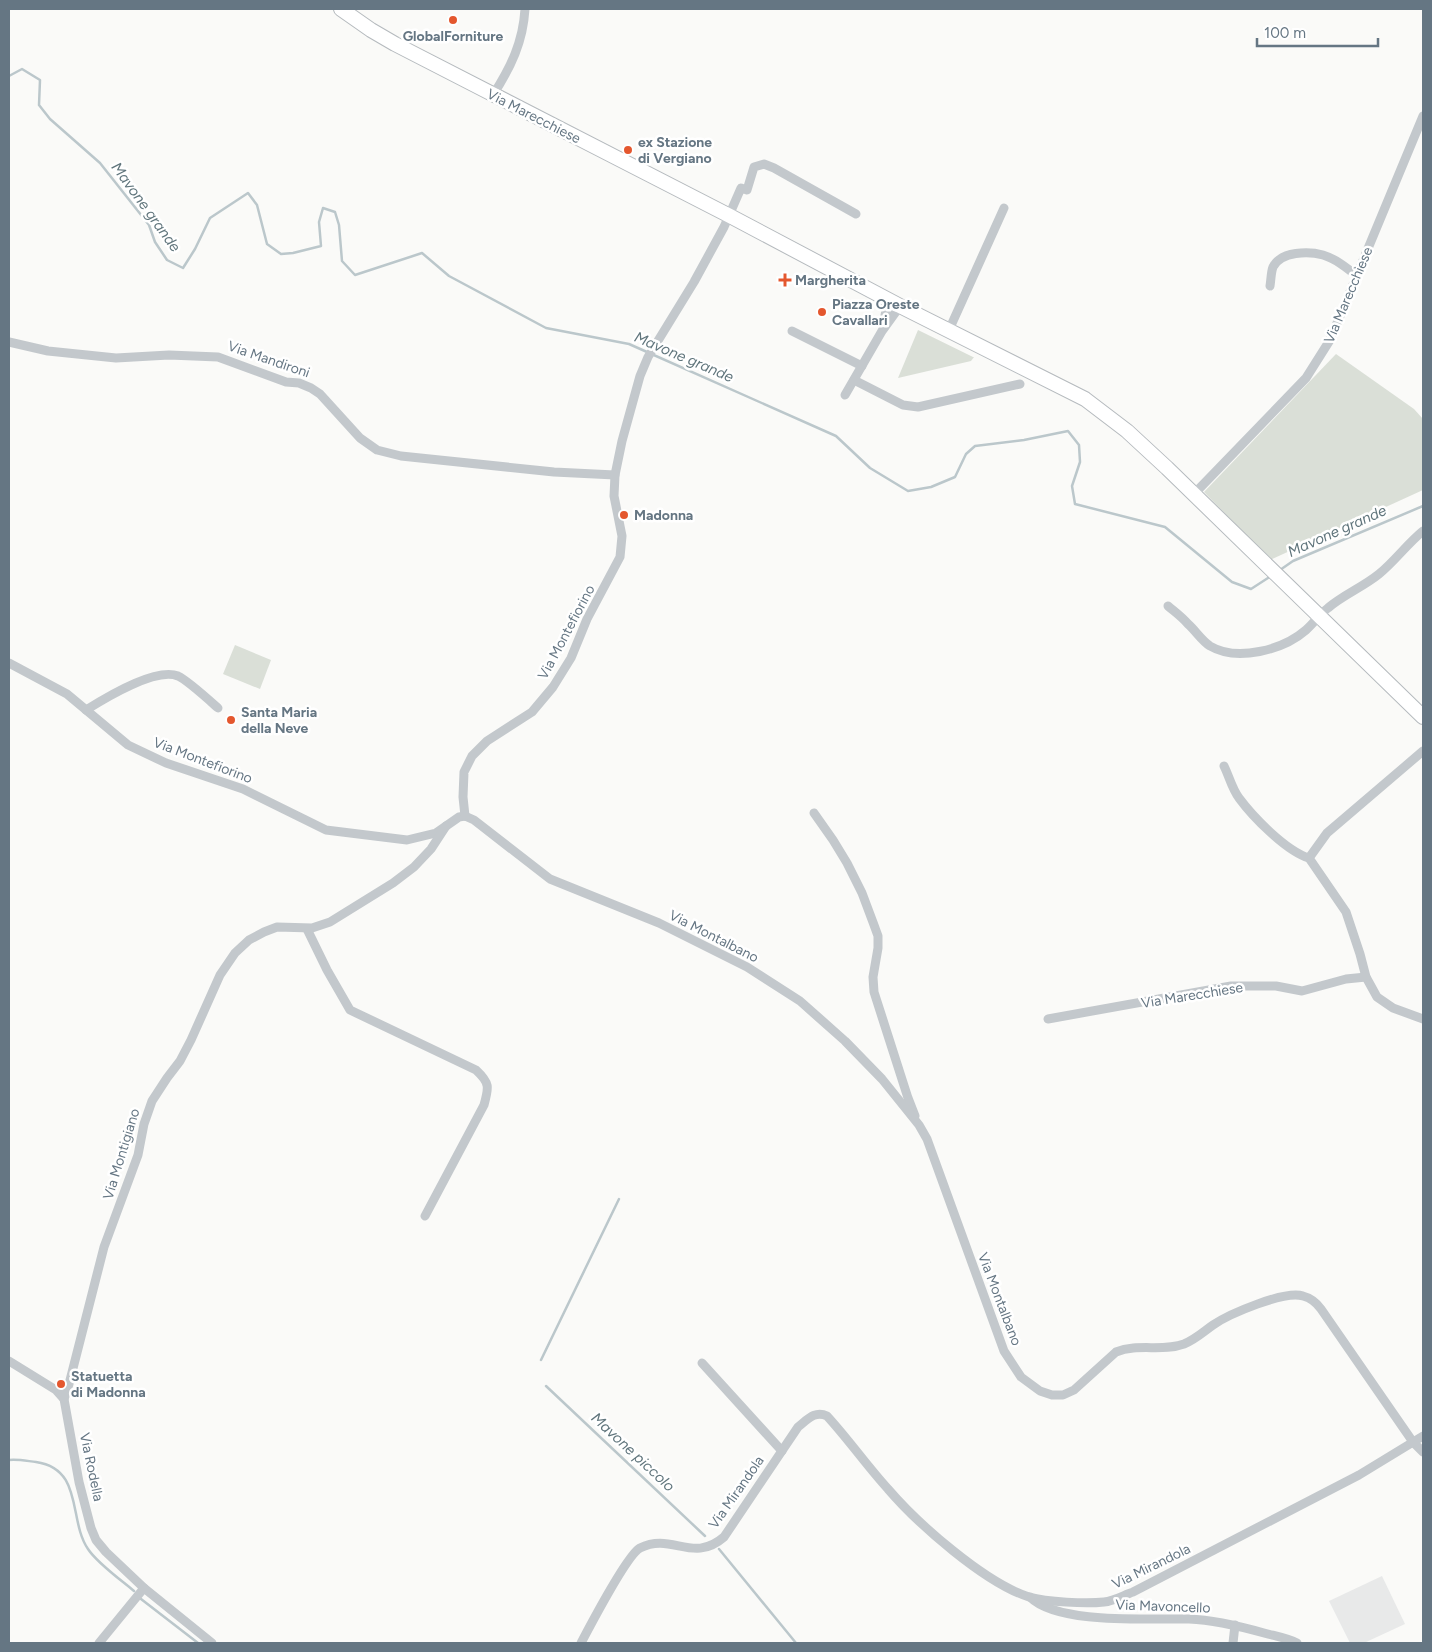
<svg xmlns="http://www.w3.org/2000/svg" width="1432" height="1652" viewBox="0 0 1432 1652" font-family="Figtree,sans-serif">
	<rect width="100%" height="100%" fill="#fafaf8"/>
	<!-- built -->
	<path fill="#e8e9e9" d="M 1382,1576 L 1405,1624 L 1364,1643 L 1350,1643 L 1329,1601 Z"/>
	<!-- green -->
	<g fill="#dadfd7">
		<path d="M 918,330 L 973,357 L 974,357 L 971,361 L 898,378 Z"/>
		<path d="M 1336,354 L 1414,409 L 1423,419 L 1423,490 L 1270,560 L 1204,492 Z"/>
		<path d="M 235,645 L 271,660 L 260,689 L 223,674 Z"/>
	</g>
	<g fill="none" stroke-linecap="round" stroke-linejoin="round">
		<!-- stream -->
		<g stroke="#bbc7cb" stroke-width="2.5">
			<path d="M 9,76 L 22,69 L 40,80 L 39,105 L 50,119 L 100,163 L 149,225 L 155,242 L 167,260 L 183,268 L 195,249 L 210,218 L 248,193 L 257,205 L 267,244 L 281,254 L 293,253 L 321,246 L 319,222 L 323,208 L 335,212 L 339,225 L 342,261 L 355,275 L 422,253 L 449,276 L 546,328 L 629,344 L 836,436 L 870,468 L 908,491 L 931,487 L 955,477 L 966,454 L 975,446 L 1024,440 L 1068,431 L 1079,445 L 1080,462 L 1072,486 L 1075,504 L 1165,527 L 1232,582 L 1251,589 L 1271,576"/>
			<path d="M 1280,570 L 1293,561 L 1423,506"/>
			<path d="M 541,1360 L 619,1199"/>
			<path d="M 546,1386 L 705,1536"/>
			<path d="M 9,1460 C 18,1459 27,1461 36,1462 C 84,1469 68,1520 88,1549 C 97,1563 121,1580 134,1591"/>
			<path d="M 719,1549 L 796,1643"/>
			<path d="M 141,1599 L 198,1643"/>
		</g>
		<defs>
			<path id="primary" d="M 341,9 L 371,30 L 395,44 L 730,216 L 900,306 L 1085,399 L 1127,431 L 1167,468 L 1423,717"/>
		</defs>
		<!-- primary casing -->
		<use href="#primary" stroke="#b5babe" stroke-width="16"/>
		<!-- minor -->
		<g stroke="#c3c8cc" stroke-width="9">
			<path d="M 493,95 C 511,67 523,42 525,9"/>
			<path d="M 1270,286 C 1271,280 1271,272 1273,267 C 1281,251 1309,251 1323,255 C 1336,259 1347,268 1357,276"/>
			<path d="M 883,326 L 886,310 L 891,301"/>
			<path d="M 949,330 L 1004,208"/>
			<path d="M 792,331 L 862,366"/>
			<path d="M 9,342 L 48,351 L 116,358 L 169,355 L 218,357 L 286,382 L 299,383 L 311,388 L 320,394 L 360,438 L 377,450 L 401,456 L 554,472 L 615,475"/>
			<path d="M 854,380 L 903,405 L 918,407 L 1020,384"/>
			<path d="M 845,395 L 882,331 L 900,306"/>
			<path d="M 1194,494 L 1306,378 L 1330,340 L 1423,116"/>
			<path d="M 1168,606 C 1175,612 1182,617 1188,624 C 1196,631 1201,640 1210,646 C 1237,662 1283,650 1306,630 C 1314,623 1320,614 1328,608 C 1343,595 1363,587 1379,574 C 1395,561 1407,544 1423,531"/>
			<path d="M 9,663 L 67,694 L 128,745 L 166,763 L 243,789 L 326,830 L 407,840 L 436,833 L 459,817 L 465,816"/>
			<path d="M 86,710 C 105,698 156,667 178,676 C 187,680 209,700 218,708"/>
			<path d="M 1423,751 L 1327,833 L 1309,858 L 1346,912 L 1360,954 L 1366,977 L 1377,997 L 1393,1008 L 1423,1019"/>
			<path d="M 1224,766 C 1229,776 1232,789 1239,798 C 1253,817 1286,851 1309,858"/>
			<path d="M 814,813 L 833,840 L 847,863 L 862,893 L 874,925 L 878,936 L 878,948 L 873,977 L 874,992 L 908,1098 L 915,1116"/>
			<path d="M 465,816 L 474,820 L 550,879 L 659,923 L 747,967 L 800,1001 L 845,1041 L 882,1079 L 919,1125 L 927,1139 L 1004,1351 L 1021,1377 L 1040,1391 L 1052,1395 L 1063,1395 L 1074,1390 L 1116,1352 C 1138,1343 1162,1352 1184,1344 C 1196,1339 1203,1332 1213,1325 C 1229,1314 1285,1290 1303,1296 C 1311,1298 1316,1302 1321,1309 L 1413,1442 L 1423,1452"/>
			<path d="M 465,816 L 463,797 L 464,772 L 472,756 L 487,741 L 532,712 L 553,687 L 571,658 L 587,619 L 620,557 L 622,536 L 614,496 L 615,475 L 622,441 L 640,376 L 648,357 L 694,282 L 724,227 L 741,188 L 747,190 L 754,167 L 764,164 L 774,168 L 856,214"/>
			<path d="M 307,929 L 327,970 L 350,1010 L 476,1070 C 490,1083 489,1087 484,1105 L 425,1216"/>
			<path d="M 1048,1019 L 1231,986 L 1276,986 L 1302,991 L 1346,979 L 1366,977"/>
			<path d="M 9,1361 L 56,1390 L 64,1399 L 79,1482 L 91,1528 L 96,1540 L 106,1552 L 144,1588 L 212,1643"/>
			<path d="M 702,1363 L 782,1451"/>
			<path d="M 64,1399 L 69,1384 L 104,1247 L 138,1155 L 144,1124 L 152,1101 L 167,1078 L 180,1061 L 191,1040 L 220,975 L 235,953 L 249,940 L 264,932 L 277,927 L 312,928 L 330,922 L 393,883 L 414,867 L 431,849 L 446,826"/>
			<path d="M 1030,1597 C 1058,1625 1150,1618 1189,1619 C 1215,1620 1239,1626 1264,1633 C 1275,1636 1287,1638 1297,1643"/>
			<path d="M 99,1643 L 144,1588"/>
			<path d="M 581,1643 C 590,1626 627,1555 640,1548 C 672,1532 693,1564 724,1537 L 798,1427 C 807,1420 815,1410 827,1416 C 849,1440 867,1466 888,1489 C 918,1524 985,1583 1029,1597 C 1047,1602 1086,1604 1104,1602 C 1114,1601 1124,1595 1133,1592 L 1359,1475 L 1423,1436"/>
			<path d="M 1233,1643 L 1235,1625"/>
		</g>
		<!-- primary -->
		<use href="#primary" stroke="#fff" stroke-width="14"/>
	</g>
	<!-- markers -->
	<g fill="#e4572e" stroke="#fff" stroke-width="2">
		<circle cx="453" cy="20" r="5"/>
		<circle cx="628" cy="150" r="5"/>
		<path d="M782.5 272.5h5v5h5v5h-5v5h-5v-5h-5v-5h5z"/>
		<circle cx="822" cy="312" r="5"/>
		<circle cx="624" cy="515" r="5"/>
		<circle cx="231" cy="720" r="5"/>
		<circle cx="61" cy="1384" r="5"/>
	</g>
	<g text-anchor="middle" stroke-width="5" stroke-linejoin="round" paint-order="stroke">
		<!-- poi labels -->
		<g font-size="14" font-weight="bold" fill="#657683" stroke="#fff" text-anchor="start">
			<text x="453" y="41" text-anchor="middle">GlobalForniture</text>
			<text x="638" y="147">ex Stazione<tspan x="638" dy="16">di Vergiano</tspan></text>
			<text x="795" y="285">Margherita</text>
			<text x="832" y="309">Piazza Oreste<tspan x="832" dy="16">Cavallari</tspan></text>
			<text x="634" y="520">Madonna</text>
			<text x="241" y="717">Santa Maria<tspan x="241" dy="16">della Neve</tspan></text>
			<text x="71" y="1381">Statuetta<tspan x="71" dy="16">di Madonna</tspan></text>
		</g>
		<!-- street labels -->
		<g font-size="14" fill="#657683" stroke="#fff">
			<text transform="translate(534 116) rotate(27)" y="5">Via Marecchiese</text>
			<text transform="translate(1348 295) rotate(-67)" y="5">Via Marecchiese</text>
			<text transform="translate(269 359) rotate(19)" y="5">Via Mandironi</text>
			<text transform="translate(566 632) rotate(-62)" y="5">Via Montefiorino</text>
			<text transform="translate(203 760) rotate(21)" y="5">Via Montefiorino</text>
			<text transform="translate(714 936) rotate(27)" y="5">Via Montalbano</text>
			<text transform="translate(1192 995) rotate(-9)" y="5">Via Marecchiese</text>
			<text transform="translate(121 1154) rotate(-73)" y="5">Via Montigiano</text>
			<text transform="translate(1000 1299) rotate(69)" y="5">Via Montalbano</text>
			<text transform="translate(92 1467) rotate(78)" y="5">Via Rodella</text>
			<text transform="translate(736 1492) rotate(-55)" y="5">Via Mirandola</text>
			<text transform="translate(1151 1566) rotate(-26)" y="5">Via Mirandola</text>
			<text transform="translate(1163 1606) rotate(2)" y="5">Via Mavoncello</text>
		</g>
		<!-- water labels -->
		<g font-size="15" font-style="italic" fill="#60757c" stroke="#fff">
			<text transform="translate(146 207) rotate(54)" y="5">Mavone grande</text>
			<text transform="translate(684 357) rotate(23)" y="5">Mavone grande</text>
			<text transform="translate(1337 531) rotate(-24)" y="5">Mavone grande</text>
			<text transform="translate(633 1452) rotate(43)" y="5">Mavone piccolo</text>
		</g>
	</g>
	<!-- border -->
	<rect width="1432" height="1652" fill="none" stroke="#657683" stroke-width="20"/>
	<!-- scale -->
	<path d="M1257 38v8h121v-8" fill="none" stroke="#657683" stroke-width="2.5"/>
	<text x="1264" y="38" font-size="15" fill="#657683" stroke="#ffffff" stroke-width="4" paint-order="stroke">100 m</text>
</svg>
